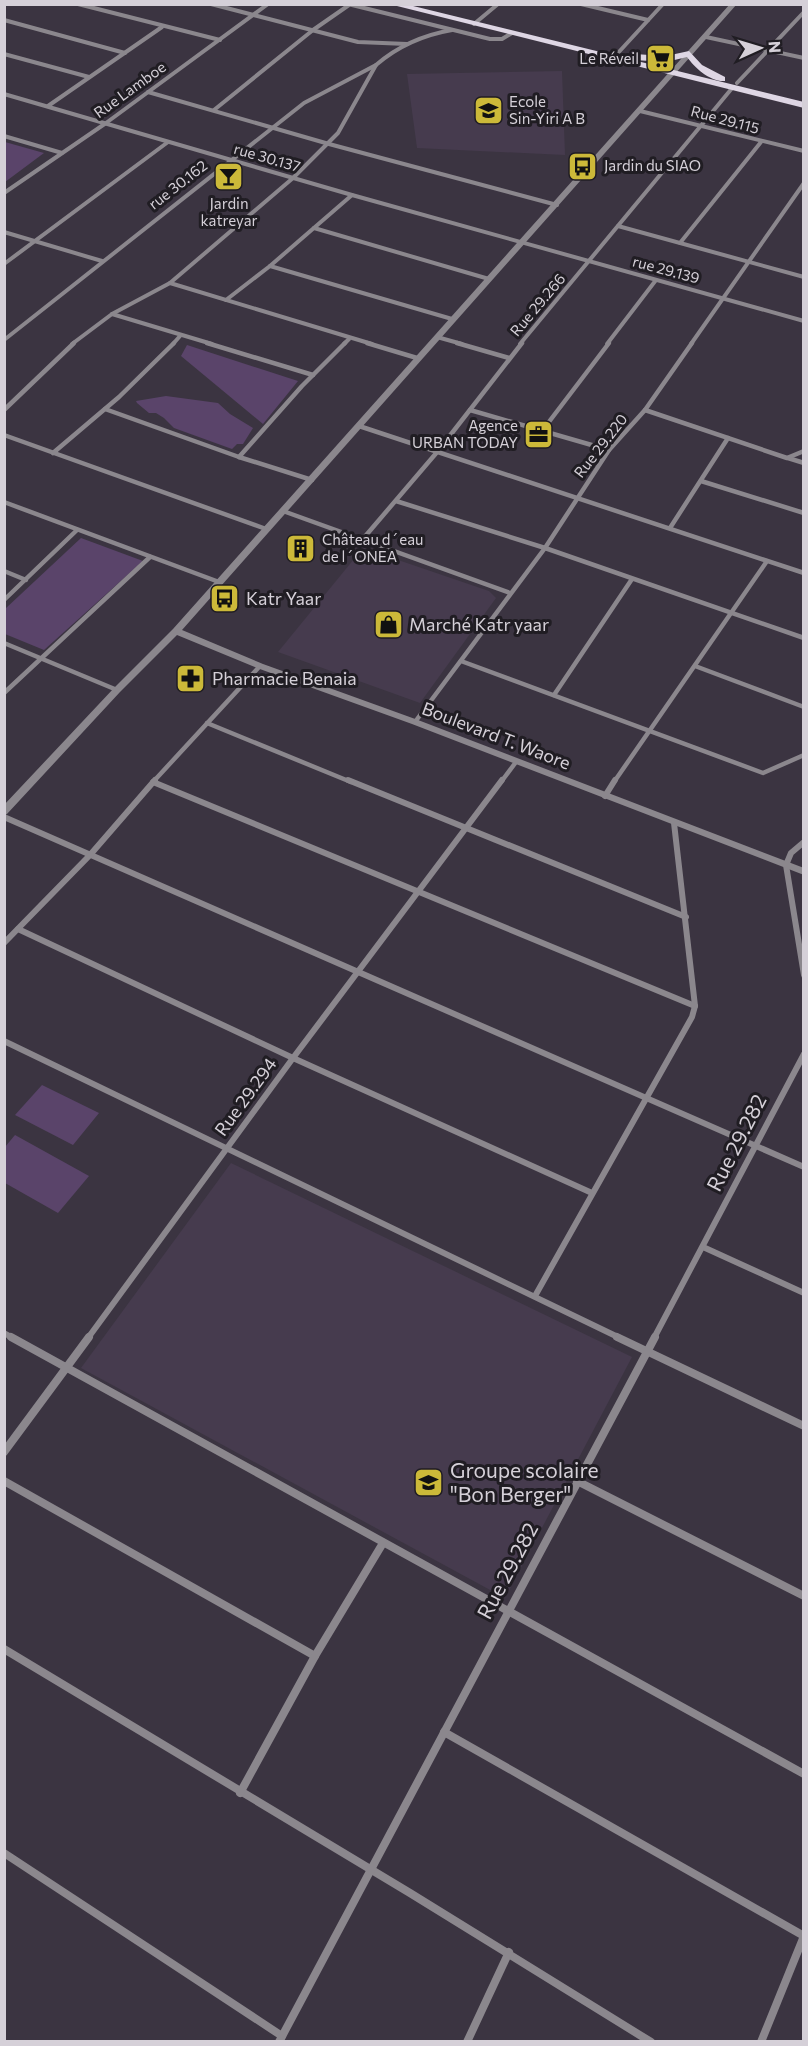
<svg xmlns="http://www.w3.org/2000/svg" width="808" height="2046" viewBox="0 0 808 2046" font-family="Commissioner,sans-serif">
	<rect width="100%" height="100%" fill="#3b3441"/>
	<!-- built -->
	<g fill="#463b4e">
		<path d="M 562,71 L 565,155 L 417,148 L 407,74 Z"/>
		<path d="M 363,548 L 489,591 L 496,598 L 420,703 L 278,652 Z"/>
		<path d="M 231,1163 L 632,1357 L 505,1598 L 81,1368 Z"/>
	</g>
	<!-- green -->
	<g fill="#5a446a">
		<path d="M 4,142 L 5,142 L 44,153 L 5,182 Z"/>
		<path d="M 187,345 L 298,381 L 263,424 L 181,356 Z"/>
		<path d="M 166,396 L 218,403 L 230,414 L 253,428 L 243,444 L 237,444 L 232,449 L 174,428 L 164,418 L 156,413 L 149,413 L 137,403 L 136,401 Z"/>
		<path d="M 81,538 L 143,561 L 44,650 L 5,634 L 5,609 Z"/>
		<path d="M 42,1085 L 99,1113 L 73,1145 L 15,1115 Z"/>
		<path d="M 15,1135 L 89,1176 L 58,1213 L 5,1183 L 5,1147 Z"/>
	</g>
	<!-- building -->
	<path fill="#5b5361" stroke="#857c8b" stroke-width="1.5" d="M 303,541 L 313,545 L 312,554 L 300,558 L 289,554 L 290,545 Z"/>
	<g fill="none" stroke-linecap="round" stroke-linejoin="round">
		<!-- minor-far3 -->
		<g stroke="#8b878d" stroke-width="4">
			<path d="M 78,4 L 220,40"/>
			<path d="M 211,4 L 358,42 L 407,44"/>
			<path d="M 348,4 L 490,39 L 502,39 L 512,33"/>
			<path d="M 581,4 L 648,20"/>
			<path d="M 4,20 L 125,53"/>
			<path d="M 474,24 L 498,4"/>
			<path d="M 706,37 L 804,58"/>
			<path d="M 4,54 L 89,77"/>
			<path d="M 617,54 L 663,4"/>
			<path d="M 737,83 L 804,12"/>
			<path d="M 148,92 L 329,144 L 557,205"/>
			<path d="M 4,94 L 352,195 L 804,321"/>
			<path d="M 48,106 L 162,27"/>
			<path d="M 214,110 L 313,30 L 349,5"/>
			<path d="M 640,111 L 804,151"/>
			<path d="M 4,136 L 62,153"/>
			<path d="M 4,193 L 106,123 L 268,4"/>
			<path d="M 618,226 L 804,277"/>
			<path d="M 314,228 L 489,279"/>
			<path d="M 4,232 L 102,261"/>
			<path d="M 680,243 L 761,142"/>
			<path d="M 4,264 L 168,142"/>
			<path d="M 270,266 L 452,319"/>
			<path d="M 170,283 L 372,344"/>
			<path d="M 226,300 L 270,266 L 352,195"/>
			<path d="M 112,314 L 212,344"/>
			<path d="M 437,337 L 462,344"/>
			<path d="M 4,340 L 304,103 L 376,65"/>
			<path d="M 72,344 L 112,314 L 170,283 L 293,178 L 338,133 L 376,65 C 398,46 423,35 452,30"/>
			<path d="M 173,344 L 180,336"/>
			<path d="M 344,344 L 349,339"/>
			<path d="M 520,344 L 733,87"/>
			<path d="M 607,344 L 656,280"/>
			<path d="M 691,344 L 804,183"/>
		</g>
		<!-- minor-far2 -->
		<g stroke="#8b878d" stroke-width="4.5">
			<path d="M 207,343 L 313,375"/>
			<path d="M 367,343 L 417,358"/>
			<path d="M 457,343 L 509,358"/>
			<path d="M 105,409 L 239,457 L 312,480"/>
			<path d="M 4,410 L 74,343"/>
			<path d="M 470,410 L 609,450"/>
			<path d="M 645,410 L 787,458 L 804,451"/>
			<path d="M 359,426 L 804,573"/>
			<path d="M 542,431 L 609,343"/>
			<path d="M 4,435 L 266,529"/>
			<path d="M 53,453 L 119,397 L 174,343"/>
			<path d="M 239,457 L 302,386 L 345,343"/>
			<path d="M 788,458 L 804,463"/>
			<path d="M 701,481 L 804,513"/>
			<path d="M 396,501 L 545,548 L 804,638"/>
			<path d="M 4,502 L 219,582"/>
			<path d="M 283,511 L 510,593"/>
			<path d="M 670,528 L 728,438"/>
			<path d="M 362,540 L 438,451 L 522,343"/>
			<path d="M 4,571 L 26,580"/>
			<path d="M 4,600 L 77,530"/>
			<path d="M 4,643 L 117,690"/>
			<path d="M 461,661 L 763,773 L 804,755"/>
			<path d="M 695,666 L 804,707"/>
			<path d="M 4,693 L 150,557"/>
			<path d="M 554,695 L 632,579"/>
			<path d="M 415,722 L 545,548 L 609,450 L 645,410 L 692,343"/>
			<path d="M 207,723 L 351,782"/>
			<path d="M 153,782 L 260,666"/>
			<path d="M 501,782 L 516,762"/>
			<path d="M 614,782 L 767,561"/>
		</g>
		<!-- minor-far1 -->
		<g stroke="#8b878d" stroke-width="6">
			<path d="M 348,780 L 686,917"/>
			<path d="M 153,782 L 695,1006"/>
			<path d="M 605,796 L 615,780"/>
			<path d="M 4,817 L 804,1167"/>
			<path d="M 804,842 L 791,853 L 786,865 L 804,975"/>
			<path d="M 18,929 L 293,1058 L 592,1193"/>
			<path d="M 4,943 L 90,855 L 155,780"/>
			<path d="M 4,1041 L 620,1338"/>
			<path d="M 703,1247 L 804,1293"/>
			<path d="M 535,1296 L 692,1017 L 695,1006 L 674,823"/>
			<path d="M 4,1333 L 13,1338"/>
			<path d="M 88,1338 L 293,1058 L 502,780"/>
			<path d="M 654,1338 L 804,1054"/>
		</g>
		<!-- minor -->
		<g stroke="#8b878d" stroke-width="8">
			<path d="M 11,1337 L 804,1774"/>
			<path d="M 617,1337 L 804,1426"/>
			<path d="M 4,1452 L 89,1337"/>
			<path d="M 4,1481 L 315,1656"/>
			<path d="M 577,1481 L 804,1596"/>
			<path d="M 4,1649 L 410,1893 L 651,2042"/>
			<path d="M 444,1732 L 804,1936"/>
			<path d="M 240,1793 L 315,1656 L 383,1543"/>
			<path d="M 4,1853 L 282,2036"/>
			<path d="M 279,2042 L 655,1337"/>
			<path d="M 467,2042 L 509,1952"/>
			<path d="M 761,2042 L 804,1936"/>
		</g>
		<!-- tertiary -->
		<path fill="#8b878d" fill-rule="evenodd" d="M 730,4 L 737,4 L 182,630 L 263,664 L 418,720 L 804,868 L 804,875 L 412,724 L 257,668 L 177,635 L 120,692 L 7,814 L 4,815 L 4,805 L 114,688 L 173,629 Z"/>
		<!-- primary -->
		<g fill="#ded6e4" fill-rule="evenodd">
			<path d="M 389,4 L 405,4 L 804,102 L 804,108 Z"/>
			<path d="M 689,51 L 702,65 L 725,77 L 725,81 C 710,82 695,68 687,57 L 666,62 L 634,60 L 630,57 L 634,54 L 666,56 Z"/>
		</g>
	</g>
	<!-- icons -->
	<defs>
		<symbol id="supermarket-square" viewBox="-11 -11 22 22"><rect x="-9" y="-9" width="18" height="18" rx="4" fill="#ccb939" stroke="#201d23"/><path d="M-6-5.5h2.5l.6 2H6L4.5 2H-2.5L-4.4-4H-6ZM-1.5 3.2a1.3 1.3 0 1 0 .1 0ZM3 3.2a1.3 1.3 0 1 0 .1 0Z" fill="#111"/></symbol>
		<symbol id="school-square" viewBox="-11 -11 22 22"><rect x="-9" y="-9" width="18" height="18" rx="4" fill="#ccb939" stroke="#201d23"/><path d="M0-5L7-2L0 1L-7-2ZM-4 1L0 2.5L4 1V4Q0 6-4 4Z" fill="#111"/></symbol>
		<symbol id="bus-square" viewBox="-11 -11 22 22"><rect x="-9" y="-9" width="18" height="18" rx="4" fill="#ccb939" stroke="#201d23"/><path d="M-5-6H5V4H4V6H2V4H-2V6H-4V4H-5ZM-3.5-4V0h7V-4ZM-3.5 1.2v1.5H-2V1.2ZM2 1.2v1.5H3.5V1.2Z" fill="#111"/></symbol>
		<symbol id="bar-square" viewBox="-11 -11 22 22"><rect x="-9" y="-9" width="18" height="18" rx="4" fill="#ccb939" stroke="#201d23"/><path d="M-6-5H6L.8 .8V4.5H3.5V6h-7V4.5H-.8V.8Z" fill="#111"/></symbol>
		<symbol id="office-square" viewBox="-11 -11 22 22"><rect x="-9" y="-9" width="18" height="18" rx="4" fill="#ccb939" stroke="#201d23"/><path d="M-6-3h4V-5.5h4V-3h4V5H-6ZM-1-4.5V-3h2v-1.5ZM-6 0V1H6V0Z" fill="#111"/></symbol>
		<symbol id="building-square" viewBox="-11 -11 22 22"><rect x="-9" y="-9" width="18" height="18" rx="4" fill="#ccb939" stroke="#201d23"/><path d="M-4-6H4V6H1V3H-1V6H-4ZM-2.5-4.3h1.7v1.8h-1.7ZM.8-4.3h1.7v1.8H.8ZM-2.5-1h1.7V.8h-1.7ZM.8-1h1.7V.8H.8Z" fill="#111"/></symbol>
		<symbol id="shop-square" viewBox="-11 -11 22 22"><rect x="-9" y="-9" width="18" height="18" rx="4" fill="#ccb939" stroke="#201d23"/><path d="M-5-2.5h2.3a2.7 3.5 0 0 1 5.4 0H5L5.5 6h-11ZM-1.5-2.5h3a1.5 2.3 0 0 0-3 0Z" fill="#111"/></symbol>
		<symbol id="pharmacy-square" viewBox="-11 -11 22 22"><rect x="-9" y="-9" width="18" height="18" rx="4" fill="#ccb939" stroke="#201d23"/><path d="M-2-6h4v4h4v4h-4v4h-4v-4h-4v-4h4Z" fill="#111"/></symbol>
	</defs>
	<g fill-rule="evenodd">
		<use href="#supermarket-square" x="644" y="42" width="33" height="33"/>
		<use href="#school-square" x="472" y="94" width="33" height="33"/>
		<use href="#bus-square" x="566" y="150" width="33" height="33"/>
		<use href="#bar-square" x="212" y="160" width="33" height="33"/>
		<use href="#office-square" x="522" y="418" width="33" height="33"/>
		<use href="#building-square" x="284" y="532" width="33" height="33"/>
		<use href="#bus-square" x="208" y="582" width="33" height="33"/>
		<use href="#shop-square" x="372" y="608" width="33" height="33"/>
		<use href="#pharmacy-square" x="174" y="662" width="33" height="33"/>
		<use href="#school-square" x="412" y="1466" width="33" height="33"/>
	</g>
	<g text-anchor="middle" stroke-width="6" stroke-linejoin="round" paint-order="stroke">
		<!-- far-poi labels -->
		<g font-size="15" fill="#d5d0d8" stroke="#201d23" text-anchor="start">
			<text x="639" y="64" text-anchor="end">Le Réveil</text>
			<text x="509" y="107">Ecole<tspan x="509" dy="17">Sin-Yiri A B</tspan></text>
			<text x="604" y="171">Jardin du SIAO</text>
			<text x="229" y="209" text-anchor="middle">Jardin<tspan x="229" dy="17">katreyar</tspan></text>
			<text x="518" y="431" text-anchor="end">Agence<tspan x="518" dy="17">URBAN TODAY</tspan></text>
			<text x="322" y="545">Château d´eau<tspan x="322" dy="17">de l´ONEA</tspan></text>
		</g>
		<!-- far-street labels -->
		<g font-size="15" fill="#d5d0d8" stroke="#201d23">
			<text transform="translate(130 90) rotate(-36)" y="5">Rue Lamboe</text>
			<text transform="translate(725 120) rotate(15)" y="5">Rue 29.115</text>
			<text transform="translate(267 158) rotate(16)" y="5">rue 30.137</text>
			<text transform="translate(178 185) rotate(-38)" y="5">rue 30.162</text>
			<text transform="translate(666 270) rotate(15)" y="5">rue 29.139</text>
			<text transform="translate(538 305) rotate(-50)" y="5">Rue 29.266</text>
			<text transform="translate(601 446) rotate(-52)" y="5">Rue 29.220</text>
		</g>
		<!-- poi labels -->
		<g font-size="18" fill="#d5d0d8" stroke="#201d23" text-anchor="start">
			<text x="246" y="605">Katr Yaar</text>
			<text x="409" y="631">Marché Katr yaar</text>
			<text x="212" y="685">Pharmacie Benaia</text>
		</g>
		<!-- street labels -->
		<g font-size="18" fill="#d5d0d8" stroke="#201d23">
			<text transform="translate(496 736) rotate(21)" y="6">Boulevard T. Waore</text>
			<text transform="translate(246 1097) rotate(-54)" y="6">Rue 29.294</text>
		</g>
		<!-- near-street labels -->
		<g font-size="21" fill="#d5d0d8" stroke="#201d23">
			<text transform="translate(737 1143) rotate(-63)" y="7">Rue 29.282</text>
			<text transform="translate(508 1571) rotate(-62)" y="7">Rue 29.282</text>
		</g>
		<!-- near-poi labels -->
		<g font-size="21" fill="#d5d0d8" stroke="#201d23" text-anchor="start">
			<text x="450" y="1478">Groupe scolaire<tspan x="450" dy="24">"Bon Berger"</tspan></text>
		</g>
	</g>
	<!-- border -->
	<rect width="808" height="2046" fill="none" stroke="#d5d0d8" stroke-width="12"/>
	<!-- north arrow -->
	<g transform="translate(760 48) rotate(86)" stroke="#201d23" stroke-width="4.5" paint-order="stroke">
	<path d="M0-4.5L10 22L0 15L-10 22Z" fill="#d5d0d8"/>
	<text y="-9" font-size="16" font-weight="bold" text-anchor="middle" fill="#d5d0d8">N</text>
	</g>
</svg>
